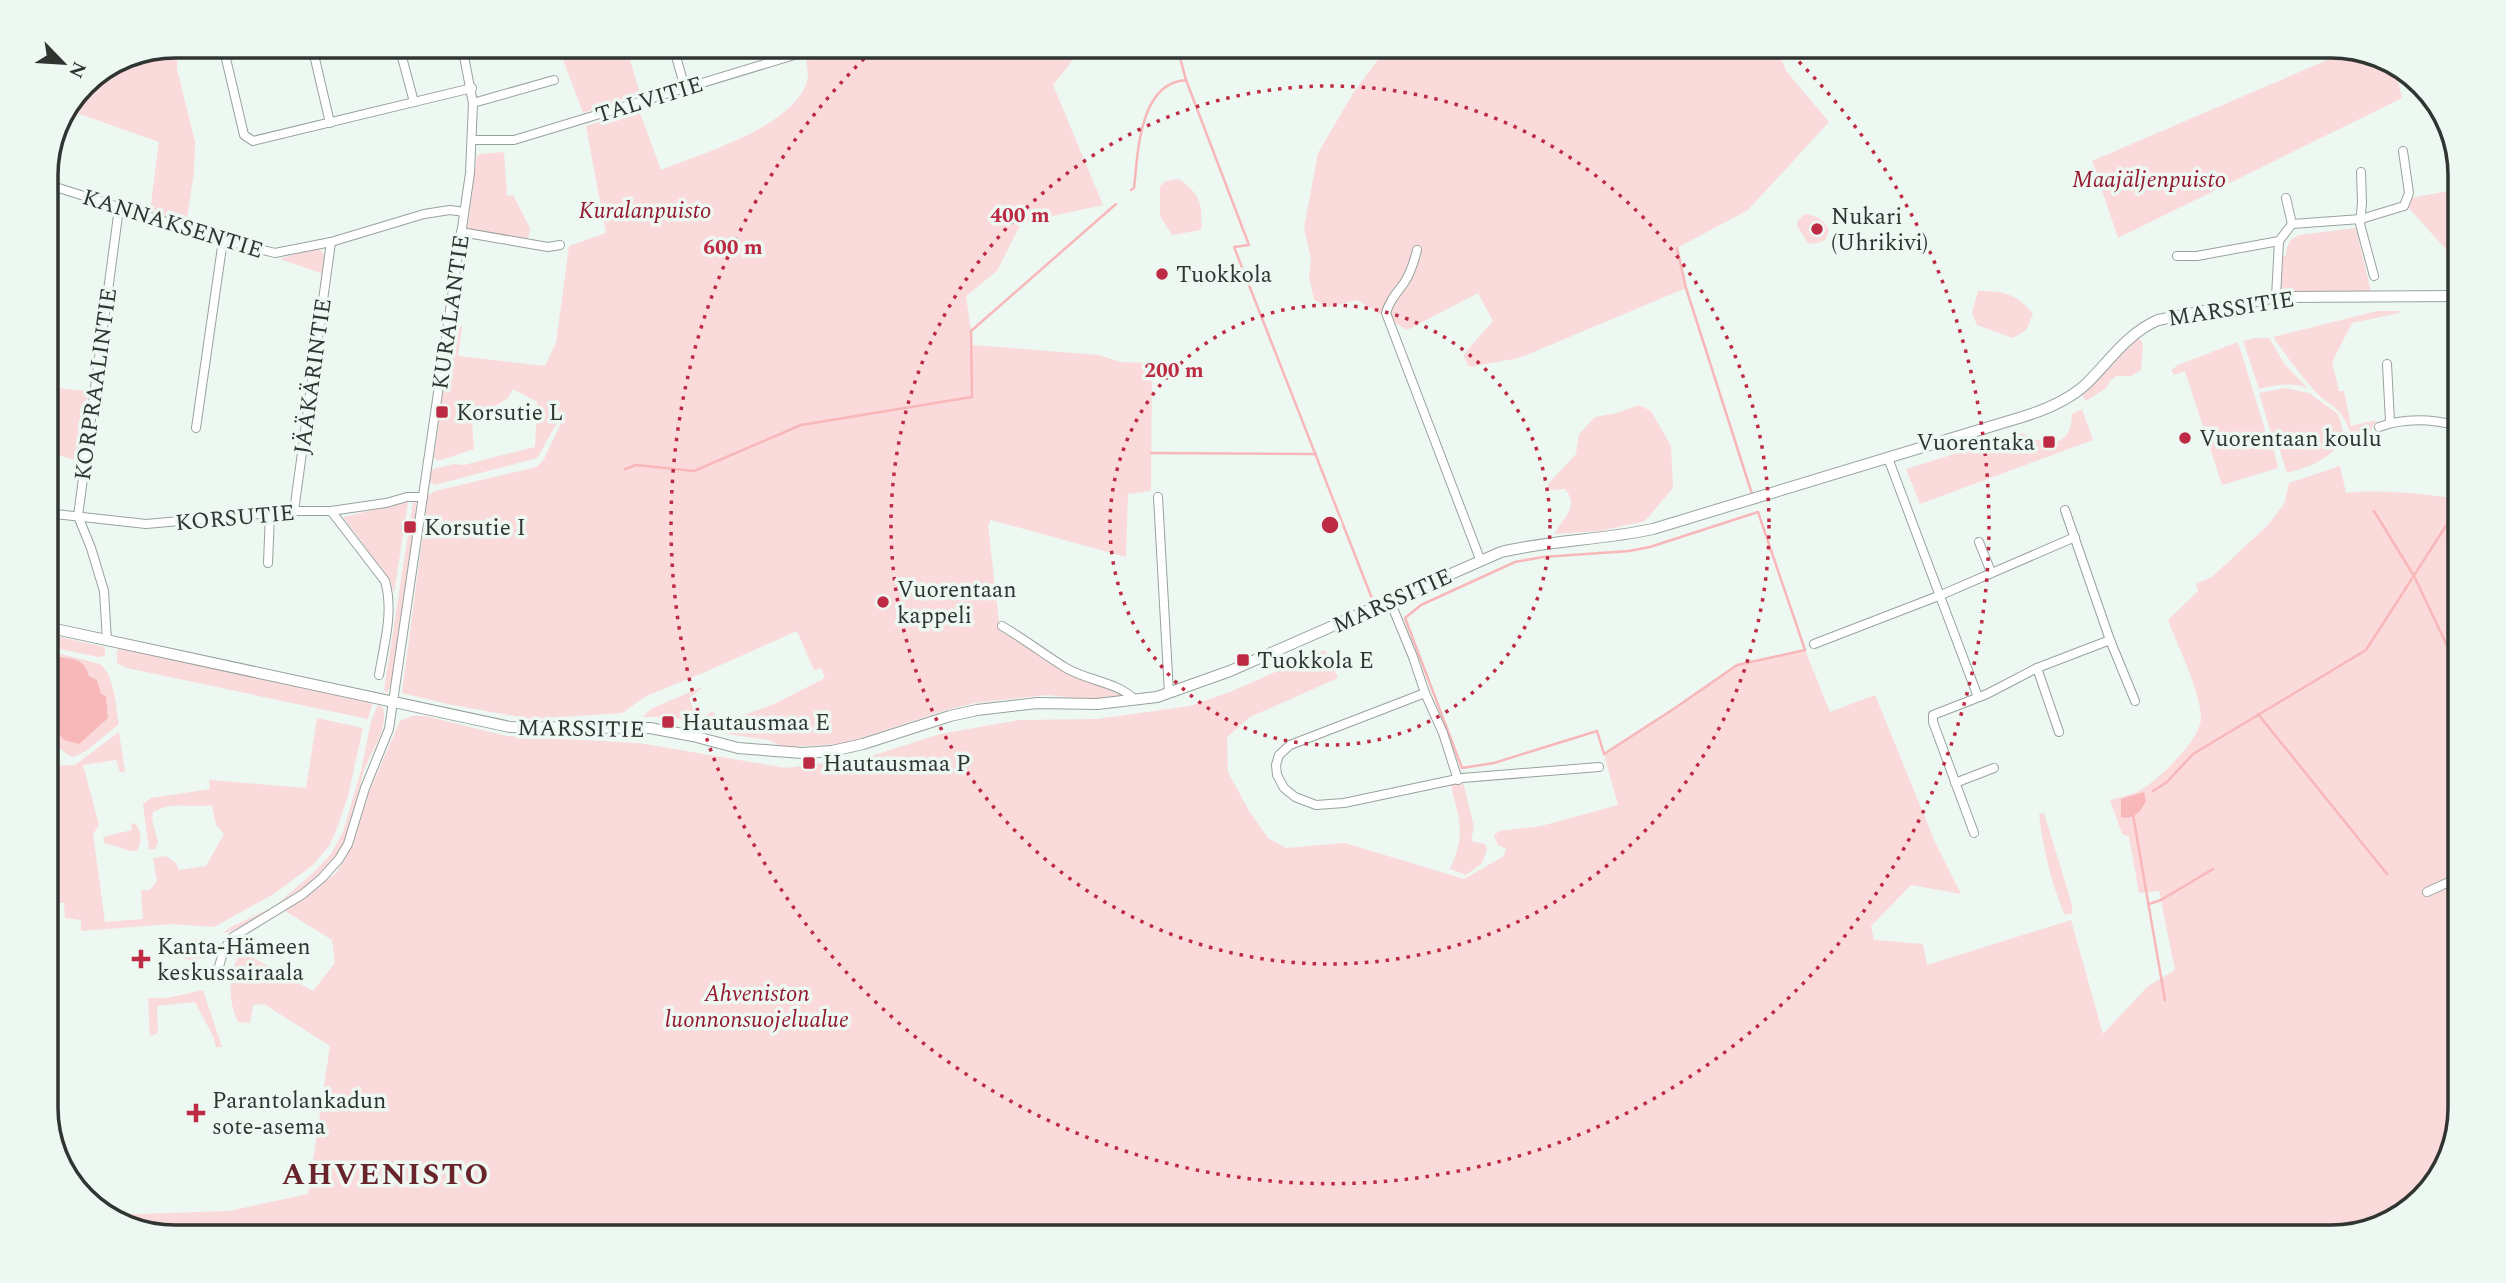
<svg xmlns="http://www.w3.org/2000/svg" width="2506" height="1283" viewBox="0 0 2506 1283" font-family="Spectral,serif">
	<rect width="100%" height="100%" fill="#edf8f2"/>
	<!-- green -->
	<g fill="#fadadb">
		<path d="M 175,46 L 230,46 L 177,59 L 177,69 L 195,142 L 194,172 L 186,225 L 150,211 L 159,142 L 71,111 L 84,83 L 126,55 Z"/>
		<path d="M 558,46 L 626,46 L 640,94 L 583,113 Z"/>
		<path d="M 851,46 L 1084,46 L 1053,85 L 1103,205 L 1021,223 L 997,271 L 966,296 L 973,345 L 1099,355 L 1120,362 L 1152,363 L 1151,491 L 1128,494 L 1126,557 L 991,520 L 988,525 L 1000,630 L 1062,671 L 1126,697 L 1084,699 L 1047,695 L 975,703 L 946,710 L 844,744 L 783,747 L 768,740 L 727,734 L 722,729 L 722,723 L 774,704 L 825,678 L 821,668 L 814,670 L 797,631 L 705,672 L 646,696 L 622,713 L 532,719 L 452,705 L 402,693 L 428,495 L 435,491 L 537,467 L 544,459 L 564,417 L 555,426 L 538,457 L 534,459 L 434,485 L 429,481 L 429,474 L 433,469 L 455,464 L 464,465 L 535,447 L 537,402 L 513,389 L 508,398 L 472,421 L 474,449 L 438,461 L 434,458 L 451,334 L 453,327 L 462,326 L 458,356 L 545,366 L 556,343 L 569,246 L 606,233 L 586,126 L 639,110 L 661,170 C 703,153 791,128 807,82 C 809,75 807,67 806,60 Z"/>
		<path d="M 1388,46 L 1775,46 L 1787,72 L 1829,122 L 1748,210 L 1677,248 L 1686,288 L 1519,358 L 1469,367 L 1463,355 L 1493,321 L 1478,293 L 1407,330 L 1357,300 L 1328,307 L 1314,300 L 1309,277 L 1311,258 L 1304,228 L 1318,153 L 1354,92 Z"/>
		<path d="M 2351,50 L 2388,59 L 2394,64 L 2402,98 L 2118,238 L 2092,161 Z"/>
		<path d="M 504,152 L 507,196 L 513,195 L 530,228 L 528,240 L 467,231 L 477,156 L 480,154 Z"/>
		<path d="M 1179,179 C 1200,194 1203,204 1201,230 L 1172,235 L 1160,216 L 1160,186 L 1166,181 Z"/>
		<path d="M 2460,189 L 2460,265 L 2407,206 L 2410,198 Z"/>
		<path d="M 1805,214 C 1817,216 1824,219 1829,231 L 1825,240 L 1815,244 L 1808,243 L 1797,226 L 1798,220 Z"/>
		<path d="M 2356,228 L 2371,292 L 2281,291 L 2283,256 L 2286,256 C 2287,245 2289,239 2299,235 Z"/>
		<path d="M 313,248 L 319,248 L 326,257 L 323,274 L 280,259 Z"/>
		<path d="M 1978,291 C 2003,291 2016,293 2033,314 L 2026,330 L 2013,338 L 1977,325 L 1972,313 Z"/>
		<path d="M 2377,311 L 2400,311 L 2399,313 L 2352,323 L 2332,362 L 2339,391 L 2344,391 L 2351,426 L 2376,420 L 2370,433 L 2351,435 C 2342,405 2332,410 2314,390 C 2299,374 2286,355 2273,337 Z"/>
		<path d="M 2255,338 L 2269,338 L 2285,365 L 2308,388 C 2290,382 2277,385 2259,389 L 2243,341 Z"/>
		<path d="M 2137,339 L 2141,340 L 2143,345 L 2141,370 L 2131,376 L 2116,376 L 2110,381 L 2106,388 L 2086,401 L 2082,395 Z"/>
		<path d="M 2238,342 L 2266,433 L 2271,439 L 2278,468 L 2222,485 L 2185,371 L 2174,375 L 2171,370 L 2178,365 Z"/>
		<path d="M 46,387 L 88,391 L 79,461 L 46,452 Z"/>
		<path d="M 2285,388 L 2309,393 L 2338,414 L 2345,437 C 2331,458 2311,467 2287,473 L 2276,438 L 2279,434 L 2278,430 L 2273,434 L 2270,430 L 2259,393 Z"/>
		<path d="M 1639,405 L 1651,411 L 1671,446 L 1673,488 L 1645,521 L 1600,531 L 1554,534 C 1563,518 1580,507 1565,489 L 1549,490 L 1548,484 L 1576,454 L 1579,434 L 1595,417 L 1617,413 Z"/>
		<path d="M 2082,409 L 2093,440 L 1920,504 L 1906,469 L 2022,433 C 2046,446 2071,450 2072,414 Z"/>
		<path d="M 2340,466 L 2346,493 C 2385,489 2422,494 2460,499 L 2460,1108 L 2447,1165 L 2403,1216 L 2332,1237 L 175,1237 L 118,1224 L 107,1215 L 229,1211 L 308,1194 L 330,1046 L 264,1004 L 253,1005 L 250,1023 L 238,1022 C 227,999 228,973 241,951 L 313,991 L 335,963 L 332,940 L 285,911 L 336,873 L 353,845 L 369,792 L 400,721 L 412,716 L 425,716 L 507,736 L 639,743 L 786,768 L 868,757 L 940,734 L 1020,720 L 1097,719 L 1190,706 L 1230,692 L 1325,650 L 1338,678 L 1250,717 L 1227,737 L 1228,772 L 1249,811 L 1268,838 L 1286,848 L 1345,843 L 1464,879 L 1504,856 L 1506,849 L 1498,845 L 1494,836 L 1499,831 L 1541,826 L 1618,805 L 1604,754 L 1675,708 L 1737,665 L 1805,650 L 1830,712 L 1875,695 L 1935,842 L 1961,894 L 1911,885 L 1871,926 L 1874,940 L 1923,944 L 1927,965 L 2071,920 L 2103,1034 L 2148,986 L 2175,970 L 2159,891 L 2139,893 L 2129,837 L 2122,834 L 2110,800 C 2120,797 2132,795 2141,790 C 2159,779 2202,739 2201,717 C 2200,690 2178,647 2168,620 L 2198,591 L 2196,584 L 2212,577 L 2268,525 L 2284,504 L 2289,483 Z"/>
		<path d="M 408,502 L 394,593 L 390,580 L 343,517 Z"/>
		<path d="M 413,502 L 416,503 L 413,546 L 391,684 L 387,693 L 384,690 L 385,684 Z"/>
		<path d="M 46,634 L 105,647 L 105,656 L 98,657 L 46,646 Z"/>
		<path d="M 119,648 L 367,702 L 372,704 L 368,719 L 363,718 L 127,668 L 117,663 L 117,651 Z"/>
		<path d="M 46,650 L 100,664 C 115,676 115,705 119,724 L 86,751 L 73,757 C 58,751 46,734 46,717 L 108,718 L 106,696 L 101,694 L 97,680 L 89,676 C 83,656 67,657 49,656 L 46,654 Z"/>
		<path d="M 699,688 L 702,688 L 689,698 L 698,720 L 713,711 L 716,716 L 707,727 L 673,717 L 643,717 L 651,709 Z"/>
		<path d="M 378,705 L 383,707 C 388,731 373,747 365,768 C 360,781 359,796 356,810 C 344,862 307,890 262,914 C 250,920 237,932 223,933 L 229,928 L 275,906 L 314,872 L 331,854 L 343,832 L 362,767 L 371,721 Z"/>
		<path d="M 317,718 L 363,728 L 348,796 L 336,831 L 329,846 L 313,865 L 272,895 L 214,927 L 172,924 L 81,931 L 81,920 L 65,918 L 64,903 L 53,903 L 52,895 L 46,895 L 46,770 L 50,766 L 75,765 L 119,732 L 125,772 L 120,772 L 116,760 L 83,765 L 99,825 L 93,834 L 105,922 L 143,919 L 141,890 L 150,890 L 157,881 L 153,858 L 166,856 L 176,863 L 179,870 L 206,866 L 224,834 L 216,825 L 212,805 C 192,808 172,801 153,812 L 152,819 L 158,843 L 155,849 L 149,849 L 143,804 L 151,798 L 210,789 L 209,780 L 306,788 Z"/>
		<path d="M 1462,778 L 1474,827 L 1471,841 L 1485,844 L 1487,850 L 1482,863 L 1466,875 L 1450,869 C 1467,833 1459,819 1450,782 Z"/>
		<path d="M 2044,813 L 2070,898 L 2073,913 L 2065,915 C 2051,884 2043,847 2039,814 Z"/>
		<path d="M 134,823 C 142,829 142,843 137,851 C 125,852 116,844 105,844 L 103,837 L 132,830 L 131,824 Z"/>
		<path d="M 199,939 L 213,943 L 207,957 L 190,960 L 183,958 L 182,946 L 184,941 Z"/>
		<path d="M 203,990 L 222,1047 L 216,1047 L 214,1038 L 195,1002 L 157,1006 L 158,1033 L 150,1036 L 148,998 L 167,998 Z"/>
	</g>
	<!-- water -->
	<g fill="#f8b7b9">
		<path d="M 46,654 C 64,660 83,653 89,676 L 97,680 L 101,694 L 106,696 L 108,718 L 79,744 L 64,740 L 46,717 Z"/>
		<path d="M 2144,792 L 2146,801 C 2140,812 2135,820 2121,817 L 2121,799 Z"/>
	</g>
	<g fill="none" stroke-linecap="round" stroke-linejoin="round">
		<!-- stream -->
		<g stroke="#f8b7b9" stroke-width="2.5">
			<path d="M 1186,80 L 1249,245 L 1234,247 L 1373,601"/>
			<path d="M 1131,190 L 1134,188 C 1138,153 1139,83 1186,80 L 1177,46"/>
			<path d="M 1677,248 L 1686,288 L 1752,494"/>
			<path d="M 1151,453 L 1316,454"/>
			<path d="M 625,469 L 636,465 L 694,471 L 801,425 L 972,397 L 971,331 L 1116,204"/>
			<path d="M 2374,511 L 2414,576 L 2460,673"/>
			<path d="M 1758,512 L 1805,650 L 1737,665 L 1675,708 L 1604,754 L 1597,731 L 1494,763 L 1462,768 L 1405,618 L 1421,605 L 1515,562 L 1543,557 L 1629,551 L 1650,547 Z"/>
			<path d="M 2258,714 L 2387,874"/>
			<path d="M 2153,791 L 2167,782 L 2193,754 L 2366,650 L 2460,504"/>
			<path d="M 2133,815 L 2165,1000"/>
			<path d="M 2149,904 L 2161,900 L 2213,869"/>
		</g>
		<defs>
			<g id="minor">
				<path d="M 223,46 L 244,135 L 253,141 L 472,88"/>
				<path d="M 312,46 L 330,123"/>
				<path d="M 399,46 L 414,102"/>
				<path d="M 673,46 L 685,88"/>
				<path d="M 473,103 L 554,80"/>
				<path d="M 473,140 L 514,140 L 824,46"/>
				<path d="M 2361,172 L 2362,203 L 2360,224 L 2374,276"/>
				<path d="M 46,184 L 223,240 L 275,253 L 331,242 L 424,214 L 450,210 L 464,212"/>
				<path d="M 2286,198 L 2292,224"/>
				<path d="M 461,232 L 548,247 L 560,245"/>
				<path d="M 1417,250 C 1414,262 1411,273 1404,283 C 1396,294 1390,300 1386,313 L 1480,559"/>
				<path d="M 2177,256 L 2197,256 L 2279,241"/>
				<path d="M 2276,297 L 2279,241 L 2292,224 L 2361,219 L 2404,206 L 2409,193 L 2403,151"/>
				<path d="M 2387,364 L 2390,422"/>
				<path d="M 2379,427 C 2405,417 2433,419 2460,426"/>
				<path d="M 196,428 L 223,240"/>
				<path d="M 1888,458 L 1978,697"/>
				<path d="M 1158,497 L 1169,693"/>
				<path d="M 2065,510 L 2110,640 L 2135,701"/>
				<path d="M 294,511 L 331,242"/>
				<path d="M 331,511 L 385,581 C 394,611 384,645 379,675"/>
				<path d="M 46,513 L 146,524 L 294,511 L 331,511 L 386,503 L 407,497 L 423,497"/>
				<path d="M 1979,542 L 1991,572"/>
				<path d="M 268,563 L 270,513"/>
				<path d="M 1390,601 L 1413,657 L 1425,693 L 1443,733 L 1458,780"/>
				<path d="M 1002,626 C 1024,639 1045,655 1066,668 C 1088,681 1118,682 1135,700"/>
				<path d="M 107,641 L 104,591 L 91,548 L 78,516 L 119,208"/>
				<path d="M 1814,644 L 1941,595 L 2075,537"/>
				<path d="M 2037,668 L 2059,732"/>
				<path d="M 1425,693 L 1290,745 L 1279,755 L 1276,765 L 1277,775 L 1284,788 L 1295,797 L 1316,805 L 1344,803 L 1462,778 L 1599,767"/>
				<path d="M 1955,783 L 1994,768"/>
				<path d="M 1974,833 L 1933,722 L 1933,715 L 1987,694 L 2037,668 L 2110,640"/>
				<path d="M 2427,892 L 2460,877"/>
				<path d="M 216,977 L 224,949 L 233,937 L 303,894 L 322,878 L 339,859 L 348,844 L 365,788 L 389,729 L 470,173 L 473,103 L 462,46"/>
			</g>
			<path id="major" d="M 46,627 L 510,727 L 650,728 L 693,736 L 738,748 L 802,753 L 832,751 L 863,744 L 950,716 L 977,710 L 1037,703 L 1097,704 L 1157,697 L 1230,671 L 1501,552 C 1551,540 1603,540 1653,529 L 2022,417 C 2045,410 2067,401 2085,385 C 2109,362 2126,334 2158,320 L 2276,297 L 2460,296"/>
		</defs>
		<!-- minor casing -->
		<use href="#minor" stroke="#98a39d" stroke-width="10"/>
		<!-- major casing -->
		<use href="#major" stroke="#98a39d" stroke-width="12"/>
		<!-- minor -->
		<use href="#minor" stroke="#fff" stroke-width="8"/>
		<!-- major -->
		<use href="#major" stroke="#fff" stroke-width="10"/>
	</g>
	<!-- distance rings -->
	<g fill="none" stroke="#bc2b43" stroke-width="3.5" stroke-dasharray="3.5 7">
		<circle cx="1330" cy="525" r="220"/>
		<circle cx="1330" cy="525" r="439"/>
		<path d="M1784 47A659 659 0 1 1 876 47"/>
	</g>
	<!-- markers -->
	<g fill="#bc2b43" stroke="#edf8f2" stroke-width="2.5">
		<circle cx="1817" cy="229" r="7"/>
		<circle cx="1162" cy="274" r="7"/>
		<rect x="435" y="405" width="14" height="14" rx="3.5"/>
		<circle cx="2185" cy="438" r="7"/>
		<rect x="2042" y="435" width="14" height="14" rx="3.5"/>
		<rect x="403" y="520" width="14" height="14" rx="3.5"/>
		<circle cx="883" cy="602" r="7"/>
		<rect x="1236" y="653" width="14" height="14" rx="3.5"/>
		<rect x="661" y="715" width="14" height="14" rx="3.5"/>
		<rect x="802" y="756" width="14" height="14" rx="3.5"/>
		<path d="M137.5 948.5h7v7h7v7h-7v7h-7v-7h-7v-7h7z"/>
		<path d="M192.5 1102.5h7v7h7v7h-7v7h-7v-7h-7v-7h7z"/>
	</g>
	<g text-anchor="middle" stroke-width="7" stroke-linejoin="round" paint-order="stroke">
		<!-- street labels -->
		<g font-size="23" fill="#303532" stroke="#edf8f2">
			<text transform="translate(649 99) rotate(-17)" y="8">TALVITIE</text>
			<text transform="translate(173 223) rotate(17)" y="8">KANNAKSENTIE</text>
			<text transform="translate(2231 308) rotate(-9)" y="8">MARSSITIE</text>
			<text transform="translate(450 312) rotate(-82)" y="8">KURALANTIE</text>
			<text transform="translate(312 376) rotate(-82)" y="8">JÄÄKÄRINTIE</text>
			<text transform="translate(95 384) rotate(-82)" y="8">KORPRAALINTIE</text>
			<text transform="translate(235 517) rotate(-5)" y="8">KORSUTIE</text>
			<text transform="translate(1392 600) rotate(-24)" y="8">MARSSITIE</text>
			<text transform="translate(581 728) rotate(1)" y="8">MARSSITIE</text>
		</g>
		<!-- park labels -->
		<g font-size="23" font-style="italic" fill="#941930" stroke="#edf8f2">
			<text x="2149" y="187">Maajäljenpuisto</text>
			<text x="645" y="218">Kuralanpuisto</text>
			<text x="757" y="1001">Ahveniston<tspan x="757" dy="26">luonnonsuojelualue</tspan></text>
		</g>
		<!-- poi labels -->
		<g font-size="23" fill="#303532" stroke="#edf8f2" text-anchor="start">
			<text x="1831" y="224">Nukari<tspan x="1831" dy="26">(Uhrikivi)</tspan></text>
			<text x="1176" y="282">Tuokkola</text>
			<text x="456" y="420">Korsutie L</text>
			<text x="2199" y="446">Vuorentaan koulu</text>
			<text x="2035" y="450" text-anchor="end">Vuorentaka</text>
			<text x="424" y="535">Korsutie I</text>
			<text x="897" y="597">Vuorentaan<tspan x="897" dy="26">kappeli</tspan></text>
			<text x="1257" y="668">Tuokkola E</text>
			<text x="682" y="730">Hautausmaa E</text>
			<text x="823" y="771">Hautausmaa P</text>
			<text x="157" y="954">Kanta-Hämeen<tspan x="157" dy="26">keskussairaala</tspan></text>
			<text x="212" y="1108">Parantolankadun<tspan x="212" dy="26">sote-asema</tspan></text>
		</g>
		<!-- district labels -->
		<g font-size="30" font-weight="bold" letter-spacing="2" fill="#69232b" stroke="#edf8f2">
			<text x="386" y="1184">AHVENISTO</text>
		</g>
	</g>
	<!-- crop -->
	<path d="M0 0H2506V1283H0ZM175 58H2331A117 117 0 0 1 2448 175V1108A117 117 0 0 1 2331 1225H175A117 117 0 0 1 58 1108V175A117 117 0 0 1 175 58Z" fill="#edf8f2" fill-rule="evenodd"/>
	<path fill="none" stroke="#303532" stroke-width="3.5" d="M175 58H2331A117 117 0 0 1 2448 175V1108A117 117 0 0 1 2331 1225H175A117 117 0 0 1 58 1108V175A117 117 0 0 1 175 58Z"/>
	<circle cx="1330" cy="525" r="10" fill="#bc2b43" stroke="#edf8f2" stroke-width="3.5"/>
	<g font-size="21" text-anchor="middle" font-weight="bold" fill="#bc2b43" stroke="#edf8f2" stroke-width="7" stroke-linejoin="round" paint-order="stroke">
		<text x="1020" y="222">400 m</text>
		<text x="733" y="254">600 m</text>
		<text x="1174" y="377">200 m</text>
	</g>
	<!-- north arrow -->
	<g transform="translate(63 63) rotate(115)" stroke="#edf8f2" stroke-width="5" paint-order="stroke">
	<path d="M0-5L12 26L0 18L-12 26Z" fill="#303532"/>
	<text y="-10" font-size="19" font-weight="bold" text-anchor="middle" fill="#303532">N</text>
	</g>
</svg>
